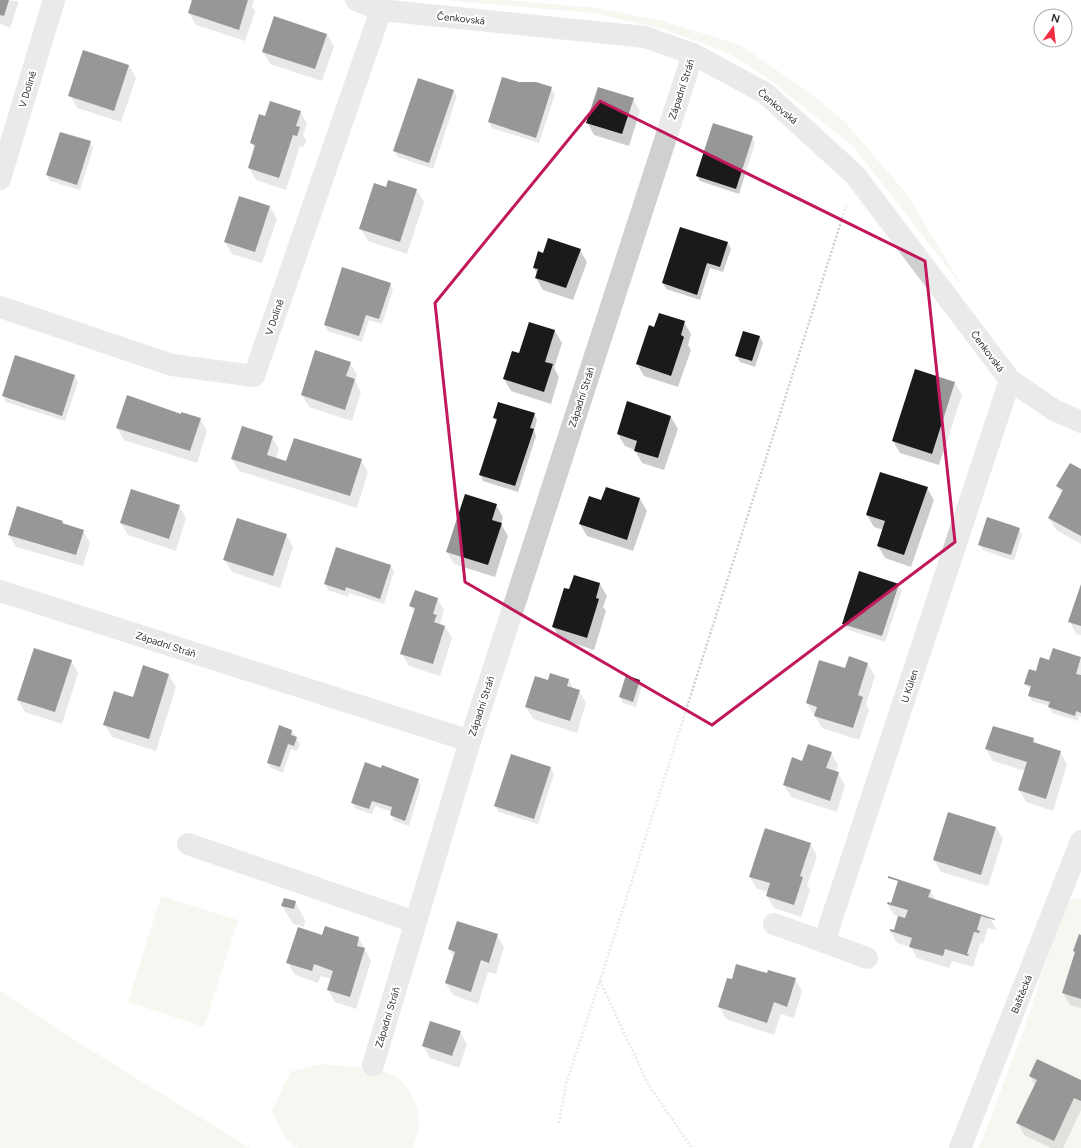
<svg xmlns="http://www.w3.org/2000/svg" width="1081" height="1148" viewBox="0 0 1081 1148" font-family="Figtree,sans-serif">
	<rect width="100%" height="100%" fill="#fff"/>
	<!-- green -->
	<g fill="#e9f0e1">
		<path d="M 443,0 L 507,0 L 597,8 L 663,21 L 740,45 L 809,92 L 844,121 L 906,193 L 965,290 L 853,146 L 766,77 L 728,53 L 663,29 L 593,13 Z"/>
		<path d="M 161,896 L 238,920 L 204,1027 L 128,1002 Z"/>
		<path d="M 1073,899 L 1081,899 L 1081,1148 L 979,1148 L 1025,1027 L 1065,902 Z"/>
		<path d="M 0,990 L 84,1046 L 250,1148 L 0,1148 Z"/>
		<path d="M 321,1064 L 353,1067 L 372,1067 L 396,1076 L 409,1090 L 418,1108 L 419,1128 L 413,1148 L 298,1148 L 286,1140 L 272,1111 L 290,1072 Z"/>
	</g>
	<!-- shadow -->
	<g fill="#0003">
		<path d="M 0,0 L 19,1 L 10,28 L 0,24 Z"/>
		<path d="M 190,0 L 254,0 L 252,6 L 255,12 L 245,41 L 196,25 L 189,13 L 193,1 Z"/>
		<path d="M 327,34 L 334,46 L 322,81 L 270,64 L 263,52 Z"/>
		<path d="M 129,66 L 136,78 L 121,122 L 77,108 L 70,95 Z"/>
		<path d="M 519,83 L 551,88 L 555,94 L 539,143 L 492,128 L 489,122 Z"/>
		<path d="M 453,90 L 457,96 L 433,169 L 398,157 L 394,151 Z"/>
		<path d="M 633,99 L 640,111 L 629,146 L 594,135 L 587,122 Z"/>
		<path d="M 300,111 L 307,124 L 303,135 L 306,140 L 304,147 L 300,146 L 286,190 L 256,180 L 249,168 L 255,149 L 251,143 L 266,117 Z"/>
		<path d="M 752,137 L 755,143 L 739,194 L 700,181 L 697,175 Z"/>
		<path d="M 90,142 L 93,148 L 80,190 L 50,181 L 47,175 Z"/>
		<path d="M 417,190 L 424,202 L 407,254 L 368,241 L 361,229 Z"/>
		<path d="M 270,207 L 277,219 L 262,263 L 232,254 L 225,242 Z"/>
		<path d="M 728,243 L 731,249 L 723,272 L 710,268 L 700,300 L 666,289 L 663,283 Z"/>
		<path d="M 580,250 L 587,262 L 573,300 L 543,290 L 536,278 L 537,274 L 534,268 L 544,254 Z"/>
		<path d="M 390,284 L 393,290 L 382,324 L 369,320 L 362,342 L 328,331 L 325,325 Z"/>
		<path d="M 684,322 L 691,334 L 688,345 L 691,350 L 678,387 L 644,376 L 637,364 L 655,328 Z"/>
		<path d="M 530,323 L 555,331 L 562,343 L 554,368 L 559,377 L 551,404 L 511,391 L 504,379 L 520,355 Z"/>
		<path d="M 760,337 L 763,343 L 755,367 L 740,362 L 737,356 Z"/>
		<path d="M 350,362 L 357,375 L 355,381 L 361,392 L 352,421 L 309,407 L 302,395 Z"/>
		<path d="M 75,376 L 78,382 L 65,421 L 6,402 L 3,396 Z"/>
		<path d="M 955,383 L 962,395 L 939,465 L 900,453 L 893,441 Z"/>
		<path d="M 534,414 L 537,420 L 534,431 L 536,436 L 518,492 L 483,481 L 480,475 L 497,422 L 494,418 Z"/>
		<path d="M 182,415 L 200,419 L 207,431 L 197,463 L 124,440 L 117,428 Z"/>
		<path d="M 671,417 L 678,429 L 664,470 L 642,463 L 635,450 L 625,446 L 618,434 Z"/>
		<path d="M 272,437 L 279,449 L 276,459 L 287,462 L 361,460 L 368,472 L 357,508 L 239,471 L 232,459 Z"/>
		<path d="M 1081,470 L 1081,544 L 1056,530 L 1049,518 L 1062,494 L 1057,486 Z"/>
		<path d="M 927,488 L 934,500 L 911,567 L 885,558 L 878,546 L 884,530 L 874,527 L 867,515 Z"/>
		<path d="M 640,499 L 647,511 L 633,551 L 587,536 L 580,524 Z"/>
		<path d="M 496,505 L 503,517 L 501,524 L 508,536 L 495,577 L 454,564 L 447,552 Z"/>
		<path d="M 179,506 L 186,518 L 176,551 L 128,535 L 121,523 Z"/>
		<path d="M 62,521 L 64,524 L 83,531 L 90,543 L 83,566 L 16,547 L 9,535 Z"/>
		<path d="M 1019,529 L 1022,534 L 1014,561 L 983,550 L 979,545 Z"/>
		<path d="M 286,535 L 293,547 L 280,588 L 232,572 L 225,560 Z"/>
		<path d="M 337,548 L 391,566 L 394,572 L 384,604 L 349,593 L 348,597 L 328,590 L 325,584 Z"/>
		<path d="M 574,576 L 600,584 L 607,596 L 603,607 L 606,611 L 594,650 L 560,639 L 553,626 L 570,590 Z"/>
		<path d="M 898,585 L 902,591 L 885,642 L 846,629 L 843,623 Z"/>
		<path d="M 1081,587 L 1081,635 L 1076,634 L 1070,622 Z"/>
		<path d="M 437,598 L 444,610 L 440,623 L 445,626 L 452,638 L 440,676 L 409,666 L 402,654 L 415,613 L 410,606 Z"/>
		<path d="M 1053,649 L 1081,658 L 1081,717 L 1079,716 L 1078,721 L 1052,713 L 1049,706 L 1032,701 L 1029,695 L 1031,690 L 1025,684 L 1050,661 Z"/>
		<path d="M 71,660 L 78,673 L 62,724 L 25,712 L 18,700 Z"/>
		<path d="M 868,664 L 875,676 L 866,704 L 869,710 L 859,740 L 822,728 L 807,703 L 846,669 Z"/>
		<path d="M 169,675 L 176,687 L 156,751 L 112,737 L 105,725 Z"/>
		<path d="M 569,680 L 574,690 L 579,691 L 586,703 L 577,733 L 533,719 L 526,707 L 549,682 Z"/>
		<path d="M 639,680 L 642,686 L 636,707 L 623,703 L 620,697 Z"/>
		<path d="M 993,727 L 1034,739 L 1037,745 L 1060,752 L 1067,764 L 1053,811 L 1026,802 L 1019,790 L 1025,771 L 993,761 L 986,749 Z"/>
		<path d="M 292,731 L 300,744 L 297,751 L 291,749 L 283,773 L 271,768 L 268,763 Z"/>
		<path d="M 831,753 L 838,765 L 836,772 L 838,773 L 845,785 L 837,812 L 791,797 L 784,785 L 803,762 Z"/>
		<path d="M 365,763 L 402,773 L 418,780 L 421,786 L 409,826 L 394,821 L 391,815 L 392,812 L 375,806 L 372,814 L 356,809 L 352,803 Z"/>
		<path d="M 551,768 L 554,774 L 538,824 L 499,812 L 495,806 Z"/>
		<path d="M 996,827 L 1003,839 L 988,886 L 941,872 L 934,860 Z"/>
		<path d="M 810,843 L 817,856 L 807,886 L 810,890 L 801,917 L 774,908 L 767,896 L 768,892 L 757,889 L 750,877 Z"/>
		<path d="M 930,891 L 936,901 L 990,918 L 997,930 L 988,928 L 983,944 L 980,943 L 973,967 L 952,961 L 949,968 L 917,958 L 911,947 L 897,943 L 890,931 L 894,932 L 899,917 L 894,915 L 887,903 L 892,904 Z"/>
		<path d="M 295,902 L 305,920 L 304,927 L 293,924 L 282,906 Z"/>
		<path d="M 497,935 L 504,947 L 496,974 L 488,972 L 478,1004 L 453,995 L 446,983 L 454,958 L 449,949 Z"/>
		<path d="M 323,936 L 359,938 L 371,961 L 356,1009 L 335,1002 L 328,990 L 331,979 L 321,976 L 318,983 L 295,975 L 288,963 Z"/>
		<path d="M 1081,936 L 1081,1008 L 1070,1005 L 1063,993 L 1075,954 L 1074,951 Z"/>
		<path d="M 767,974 L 795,979 L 802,991 L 794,1018 L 781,1014 L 774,1035 L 726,1019 L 719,1007 L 732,980 Z"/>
		<path d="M 460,1032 L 467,1044 L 459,1068 L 430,1058 L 423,1046 Z"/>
		<path d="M 1030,1076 L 1081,1081 L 1081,1110 L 1063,1148 L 1051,1148 L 1024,1135 L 1018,1123 L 1035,1085 Z"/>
	</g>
	<!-- building -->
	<g fill="#1a1a1a">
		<path d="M 0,0 L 9,0 L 4,16 L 0,15 Z"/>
		<path d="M 192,0 L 248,0 L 239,30 L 188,13 Z"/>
		<path d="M 274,16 L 327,34 L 315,69 L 262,52 Z"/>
		<path d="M 83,50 L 129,65 L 114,111 L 68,96 Z"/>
		<path d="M 502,77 L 519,82 L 536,82 L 552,87 L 536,138 L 488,122 Z"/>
		<path d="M 418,78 L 454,90 L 429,163 L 393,151 Z"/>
		<path d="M 598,87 L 634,98 L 622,134 L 586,123 Z"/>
		<path d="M 270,101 L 301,111 L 296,126 L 300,127 L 297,136 L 293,135 L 279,178 L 248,168 L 255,145 L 250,143 L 259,114 L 265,116 Z"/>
		<path d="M 713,123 L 753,136 L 736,189 L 696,176 Z"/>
		<path d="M 60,132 L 91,141 L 77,185 L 46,175 Z"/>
		<path d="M 388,180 L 417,189 L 400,242 L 359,229 L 374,183 L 386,187 Z"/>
		<path d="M 239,196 L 270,206 L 255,252 L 224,242 Z"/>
		<path d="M 680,227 L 728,242 L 720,267 L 707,263 L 697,295 L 662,283 Z"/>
		<path d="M 548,238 L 581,249 L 566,288 L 535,278 L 538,269 L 533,268 L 538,251 L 543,253 Z"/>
		<path d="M 342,267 L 391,283 L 379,319 L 366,315 L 359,336 L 324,325 Z"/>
		<path d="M 659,313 L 685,321 L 681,335 L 684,337 L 671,376 L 636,364 L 649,325 L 654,327 Z"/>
		<path d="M 529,322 L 555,330 L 545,362 L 553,364 L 544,392 L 503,379 L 512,351 L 519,353 Z"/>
		<path d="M 743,331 L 760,336 L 752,361 L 735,356 Z"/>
		<path d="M 315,350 L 351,362 L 346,376 L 355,379 L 345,410 L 301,395 Z"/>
		<path d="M 15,355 L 75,375 L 62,416 L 2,396 Z"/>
		<path d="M 915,369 L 955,382 L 932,454 L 892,441 Z"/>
		<path d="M 127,395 L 181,414 L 181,412 L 201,418 L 190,451 L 116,428 Z"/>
		<path d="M 627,401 L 671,416 L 658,458 L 634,451 L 637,441 L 617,434 Z"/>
		<path d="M 498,402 L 535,413 L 530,428 L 534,429 L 515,486 L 479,475 L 497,419 L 493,418 Z"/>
		<path d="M 242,426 L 273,436 L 267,455 L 286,461 L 294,438 L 362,459 L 350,496 L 231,459 Z"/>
		<path d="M 1070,463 L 1081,469 L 1081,536 L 1048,518 L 1063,490 L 1056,486 Z"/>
		<path d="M 880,472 L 928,487 L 904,555 L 877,546 L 885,521 L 866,515 Z"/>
		<path d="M 606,487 L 640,498 L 627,540 L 579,524 L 589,496 L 601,500 Z"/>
		<path d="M 131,489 L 180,505 L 169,539 L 120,523 Z"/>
		<path d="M 465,494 L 497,504 L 492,520 L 502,523 L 488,565 L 446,552 Z"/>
		<path d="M 17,506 L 63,521 L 62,523 L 84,530 L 76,555 L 8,535 Z"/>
		<path d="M 987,517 L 1020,528 L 1011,555 L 978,545 Z"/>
		<path d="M 237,518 L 287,534 L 273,576 L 223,560 Z"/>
		<path d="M 336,547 L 391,565 L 380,599 L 346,587 L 345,591 L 324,584 Z"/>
		<path d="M 859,571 L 899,584 L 882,636 L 842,624 Z"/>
		<path d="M 574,575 L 600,583 L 596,598 L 599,599 L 587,638 L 552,627 L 564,588 L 569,589 Z"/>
		<path d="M 1081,584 L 1081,626 L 1068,622 Z"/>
		<path d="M 415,590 L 438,598 L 433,614 L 437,615 L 434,622 L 445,626 L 433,664 L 400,654 L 415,608 L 409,606 Z"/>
		<path d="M 34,648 L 72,660 L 55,712 L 17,700 Z"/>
		<path d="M 1053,648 L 1081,657 L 1076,674 L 1081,675 L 1081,713 L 1076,711 L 1075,716 L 1048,707 L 1050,702 L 1028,696 L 1031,686 L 1024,684 L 1029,669 L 1036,671 L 1040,657 L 1049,660 Z"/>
		<path d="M 849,656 L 868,663 L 858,695 L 863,697 L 853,728 L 814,716 L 817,707 L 806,703 L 819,660 L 845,668 Z"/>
		<path d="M 143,665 L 169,674 L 149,739 L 103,725 L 114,691 L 133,697 Z"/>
		<path d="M 550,673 L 569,679 L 567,686 L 580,690 L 570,721 L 525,707 L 535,676 L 548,680 Z"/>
		<path d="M 626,675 L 640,680 L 633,702 L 619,697 Z"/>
		<path d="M 279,725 L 292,730 L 291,735 L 297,737 L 294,746 L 288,744 L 280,767 L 267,763 Z"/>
		<path d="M 993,726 L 1034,738 L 1033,742 L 1061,751 L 1046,799 L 1018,790 L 1027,762 L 985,749 Z"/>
		<path d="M 808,744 L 832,752 L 826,768 L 839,772 L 830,801 L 783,785 L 792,757 L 802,761 Z"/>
		<path d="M 511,754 L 551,767 L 534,819 L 494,806 Z"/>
		<path d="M 365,762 L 381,768 L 382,765 L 419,779 L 405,821 L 390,815 L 392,807 L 372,801 L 369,809 L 351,803 Z"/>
		<path d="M 948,812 L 996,827 L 981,875 L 933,860 Z"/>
		<path d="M 765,828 L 811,843 L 800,876 L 803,877 L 794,905 L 766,896 L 770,883 L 749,877 Z"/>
		<path d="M 888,876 L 931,890 L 928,897 L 995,919 L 995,920 L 981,916 L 977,930 L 980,931 L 979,933 L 974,932 L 967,954 L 969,954 L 968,956 L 945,949 L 943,956 L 909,947 L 912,938 L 890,931 L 890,929 L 894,930 L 898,916 L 905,918 L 908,910 L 887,904 L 888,902 L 891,903 L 898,881 L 888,878 Z"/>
		<path d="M 284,898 L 296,901 L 294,909 L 281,906 Z"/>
		<path d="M 457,921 L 498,934 L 489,963 L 481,960 L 471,992 L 445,983 L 455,952 L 448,949 Z"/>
		<path d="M 325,926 L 359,937 L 357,946 L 365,948 L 350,997 L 327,990 L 333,971 L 314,964 L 312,971 L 286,963 L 298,927 L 322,935 Z"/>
		<path d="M 1079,934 L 1081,935 L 1081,999 L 1062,993 L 1075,952 L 1073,951 Z"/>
		<path d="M 736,964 L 767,973 L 768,970 L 796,978 L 787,1007 L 774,1002 L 767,1023 L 718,1007 L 727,978 L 732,979 Z"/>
		<path d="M 430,1021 L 461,1031 L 452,1056 L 422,1046 Z"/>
		<path d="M 1037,1059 L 1081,1080 L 1081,1101 L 1074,1098 L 1054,1141 L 1016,1123 L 1037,1080 L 1029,1076 Z"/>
	</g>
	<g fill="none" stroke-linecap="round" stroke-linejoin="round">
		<!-- path -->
		<g stroke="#d0d0d0" stroke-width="2.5" stroke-dasharray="2 2" stroke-linecap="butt">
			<path d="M 600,981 L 648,1084 L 692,1148"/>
			<path d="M 559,1123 L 566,1084 L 600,981 L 846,206"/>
		</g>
		<!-- street -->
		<g stroke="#d0d0d0" stroke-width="22">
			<path d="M 356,0 L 381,10 L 645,37 L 693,54 L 765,93 L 855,175 L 1010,380 L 1054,410 L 1081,422"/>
			<path d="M 0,179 L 54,0"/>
			<path d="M 0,307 L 172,365 L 254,376 L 381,10"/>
			<path d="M 0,591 L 470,741"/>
			<path d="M 188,844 L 415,922"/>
			<path d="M 774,924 L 824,942 L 1010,380"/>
			<path d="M 824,942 L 867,958"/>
			<path d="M 373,1065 L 470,741 L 693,54"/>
			<path d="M 960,1148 L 1081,841"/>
		</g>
	</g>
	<!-- marked area -->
	<path d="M0 0H1081V1148H0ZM 600,101 L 925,261 L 955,542 L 712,725 L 465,582 L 435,303 Z" fill="#fff" fill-opacity=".55" fill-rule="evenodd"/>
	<path fill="none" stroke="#c2185b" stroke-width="3" stroke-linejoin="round" d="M 600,101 L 925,261 L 955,542 L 712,725 L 465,582 L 435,303 Z"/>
	<g text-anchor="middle" stroke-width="4" stroke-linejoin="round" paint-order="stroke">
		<!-- street labels -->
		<g font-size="10" fill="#333" stroke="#fff">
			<text transform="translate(461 18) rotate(6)" y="4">Čenkovská</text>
			<text transform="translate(27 89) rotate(-73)" y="4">V Dolině</text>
			<text transform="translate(681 89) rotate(-72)" y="4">Západní Stráň</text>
			<text transform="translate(778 106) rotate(40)" y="4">Čenkovská</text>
			<text transform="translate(274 317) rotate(-71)" y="4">V Dolině</text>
			<text transform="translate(988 351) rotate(53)" y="4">Čenkovská</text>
			<text transform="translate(581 397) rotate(-72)" y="4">Západní Stráň</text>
			<text transform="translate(166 644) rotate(18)" y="4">Západní Stráň</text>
			<text transform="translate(909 686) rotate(-72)" y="4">U Kůlen</text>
			<text transform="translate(481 706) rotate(-72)" y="4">Západní Stráň</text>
			<text transform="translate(1021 994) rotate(-68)" y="4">Baštěcká</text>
			<text transform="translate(387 1017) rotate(-73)" y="4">Západní Stráň</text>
		</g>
	</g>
	<!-- north arrow -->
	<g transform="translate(1053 28) rotate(15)"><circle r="19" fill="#ffffff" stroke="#adadad"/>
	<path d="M0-3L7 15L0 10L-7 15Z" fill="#f32c3f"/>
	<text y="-6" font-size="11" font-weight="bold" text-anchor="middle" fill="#333333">N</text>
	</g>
</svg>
